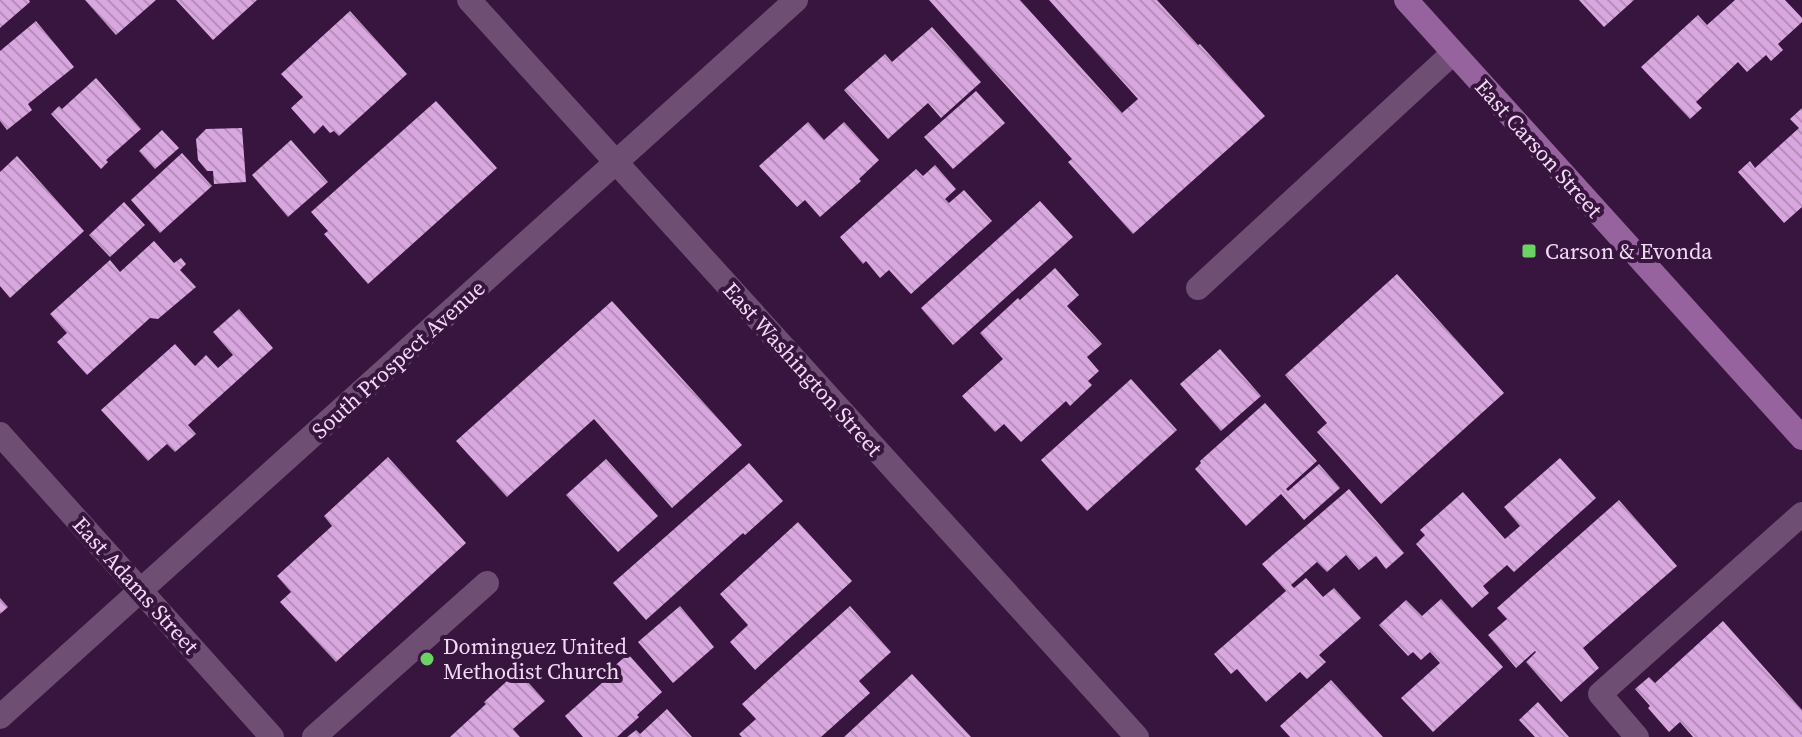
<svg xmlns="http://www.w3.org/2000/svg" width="1802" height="737" viewBox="0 0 1802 737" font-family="'Source Serif 4',serif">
	<defs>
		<pattern id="building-back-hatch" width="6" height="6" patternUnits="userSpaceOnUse" patternTransform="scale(2)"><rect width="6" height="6" fill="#d9a7e0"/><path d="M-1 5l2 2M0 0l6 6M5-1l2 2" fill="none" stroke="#b58eba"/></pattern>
	</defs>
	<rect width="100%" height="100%" fill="#38153e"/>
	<!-- building -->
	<g fill="url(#building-back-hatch)">
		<path d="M 0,0 L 29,0 L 30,2 L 0,28 Z"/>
		<path d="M 85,0 L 156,0 L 116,35 Z"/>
		<path d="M 176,0 L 257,0 L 213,40 Z"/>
		<path d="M 929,0 L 1020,0 L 1122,113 L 1138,99 L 1049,0 L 1157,0 L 1198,45 L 1200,44 L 1265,116 L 1133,234 L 1068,162 L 1072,159 Z"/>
		<path d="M 1579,0 L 1634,0 L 1604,27 Z"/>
		<path d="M 1735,0 L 1785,0 L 1802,18 L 1802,22 L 1778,44 L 1783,50 L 1771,61 L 1766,55 L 1747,72 L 1738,62 L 1696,102 L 1702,108 L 1690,119 L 1641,67 L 1698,15 L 1707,25 Z"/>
		<path d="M 350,11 L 407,74 L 339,136 L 334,131 L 330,133 L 323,125 L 314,134 L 291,108 L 303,97 L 281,74 Z"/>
		<path d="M 36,21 L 74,67 L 28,104 L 32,110 L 7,130 L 0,121 L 0,51 Z"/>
		<path d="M 932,27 L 981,82 L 941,118 L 928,103 L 888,139 L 844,90 L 885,54 L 892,62 Z"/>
		<path d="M 96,78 L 141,129 L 106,160 L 108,162 L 101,169 L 51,114 L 59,106 L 62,109 Z"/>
		<path d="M 976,91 L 1005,123 L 953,169 L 924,137 Z"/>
		<path d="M 436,101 L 497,168 L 368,284 L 324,234 L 328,231 L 311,212 Z"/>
		<path d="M 1802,108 L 1802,207 L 1784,223 L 1738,172 L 1750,161 L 1755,168 L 1799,128 L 1790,119 Z"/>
		<path d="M 808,122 L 824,140 L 844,122 L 879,160 L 859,179 L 861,181 L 820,217 L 805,200 L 797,207 L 759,166 Z"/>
		<path d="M 242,128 L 246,182 L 214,184 L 213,171 L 207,171 L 198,160 L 196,139 L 206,129 Z"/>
		<path d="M 162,130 L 179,148 L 155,169 L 139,151 Z"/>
		<path d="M 291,140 L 328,182 L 288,217 L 252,175 Z"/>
		<path d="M 182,153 L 212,186 L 160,233 L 131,200 Z"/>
		<path d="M 17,156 L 84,231 L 10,298 L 0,286 L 0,172 Z"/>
		<path d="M 935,165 L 956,189 L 945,199 L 949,203 L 964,190 L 992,221 L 911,294 L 889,270 L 880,278 L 866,261 L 863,264 L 840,237 L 916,169 L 923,176 Z"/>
		<path d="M 1040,201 L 1073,237 L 953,345 L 921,308 Z"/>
		<path d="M 124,202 L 145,225 L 110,257 L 89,235 Z"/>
		<path d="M 154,241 L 174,263 L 181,258 L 186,264 L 180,270 L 196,287 L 158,319 L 150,318 L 87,375 L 57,342 L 67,333 L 50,314 L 110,260 L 120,272 Z"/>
		<path d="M 1055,268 L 1079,295 L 1067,306 L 1102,344 L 1087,357 L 1099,371 L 1088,381 L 1092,385 L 1070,406 L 1066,401 L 1021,442 L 1004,424 L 995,432 L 962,396 L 1003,359 L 980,333 L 1018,298 L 1020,300 Z"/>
		<path d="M 1397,274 L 1504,393 L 1381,504 L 1317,432 L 1327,423 L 1285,375 Z"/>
		<path d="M 612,301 L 742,445 L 672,508 L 594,419 L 507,497 L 456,441 Z"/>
		<path d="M 239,309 L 273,348 L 188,425 L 196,434 L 175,452 L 167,444 L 148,461 L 101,410 L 175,344 L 195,366 L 206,355 L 218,368 L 233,355 L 213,332 Z"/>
		<path d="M 1220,349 L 1261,396 L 1221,431 L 1180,384 Z"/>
		<path d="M 1131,379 L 1177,430 L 1087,511 L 1041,460 Z"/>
		<path d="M 1265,403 L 1317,461 L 1286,489 L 1288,491 L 1319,464 L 1340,488 L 1304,520 L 1281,494 L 1246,526 L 1195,469 L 1201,463 L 1200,461 Z"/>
		<path d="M 388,457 L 466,543 L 336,662 L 280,602 L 291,592 L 277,576 L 332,526 L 324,516 Z"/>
		<path d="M 1560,458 L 1596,498 L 1514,572 L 1507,565 L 1483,586 L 1489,593 L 1472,608 L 1416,544 L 1425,535 L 1420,530 L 1463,492 L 1505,539 L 1520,526 L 1504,507 Z"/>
		<path d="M 606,459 L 658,516 L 618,552 L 566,495 Z"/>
		<path d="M 749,463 L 783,501 L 745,535 L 743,533 L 646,620 L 613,583 Z"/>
		<path d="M 1349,489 L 1404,553 L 1386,569 L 1376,556 L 1359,570 L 1346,555 L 1327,572 L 1317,562 L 1291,585 L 1294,588 L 1306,578 L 1323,597 L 1334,588 L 1361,618 L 1319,655 L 1326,662 L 1307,679 L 1300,672 L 1266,702 L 1237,669 L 1231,674 L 1214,654 L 1286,591 L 1262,564 Z"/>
		<path d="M 1619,500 L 1677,566 L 1583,648 L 1599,668 L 1561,702 L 1526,662 L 1536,652 L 1535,651 L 1516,668 L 1488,635 L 1507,619 L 1497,608 Z"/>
		<path d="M 798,522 L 852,581 L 755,670 L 730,642 L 748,625 L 720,594 Z"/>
		<path d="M 0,598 L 8,607 L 0,614 Z"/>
		<path d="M 1441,599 L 1503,667 L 1433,732 L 1401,698 L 1440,663 L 1430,652 L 1421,660 L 1413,652 L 1408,656 L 1379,625 L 1406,600 L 1422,616 Z"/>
		<path d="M 680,606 L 714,647 L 673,683 L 638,642 Z"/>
		<path d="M 850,606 L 891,652 L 859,681 L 870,693 L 821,737 L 742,737 L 739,734 L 756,719 L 742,704 Z"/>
		<path d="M 1723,621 L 1802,710 L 1802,737 L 1693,737 L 1680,722 L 1669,732 L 1648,708 L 1650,706 L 1635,689 L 1649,677 L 1655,683 Z"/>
		<path d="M 628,654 L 662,692 L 637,715 L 639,717 L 617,737 L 583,737 L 565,716 L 603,682 L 600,679 Z"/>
		<path d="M 518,671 L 545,701 L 513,729 L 520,737 L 450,737 L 486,704 L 484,702 Z"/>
		<path d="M 912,674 L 971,737 L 844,737 Z"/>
		<path d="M 1331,680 L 1383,737 L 1290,737 L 1280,726 Z"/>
		<path d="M 1538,702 L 1569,737 L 1535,737 L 1519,720 Z"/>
		<path d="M 667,709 L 692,737 L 627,737 L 636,730 L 640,734 Z"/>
	</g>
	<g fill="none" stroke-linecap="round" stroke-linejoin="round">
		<!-- lane -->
		<g stroke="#6f4e73" stroke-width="24">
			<path d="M 1198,288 L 1453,53"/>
			<path d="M 314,737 L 487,583"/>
			<path d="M 1637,737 L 1600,694 L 1802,514"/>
		</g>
		<!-- street -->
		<g stroke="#6f4e73" stroke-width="24">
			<path d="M 469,0 L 1137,737"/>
			<path d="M 0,434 L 272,737"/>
			<path d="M 0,717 L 796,0"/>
		</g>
		<!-- secondary -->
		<path stroke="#97639f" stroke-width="24" d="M 1406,0 L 1802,438"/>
	</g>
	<!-- markers -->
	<g fill="#6bd363" stroke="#38153e" stroke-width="3">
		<rect x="1521" y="243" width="16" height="16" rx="4"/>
		<circle cx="427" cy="659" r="8"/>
	</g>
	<g text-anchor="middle" stroke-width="8" stroke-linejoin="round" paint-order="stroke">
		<!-- street labels -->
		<g font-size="22" fill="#f1daf4" stroke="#38153e">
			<text transform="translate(1539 148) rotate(48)" y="8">East Carson Street</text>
			<text transform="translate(398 359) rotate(-42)" y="8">South Prospect Avenue</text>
			<text transform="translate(803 369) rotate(48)" y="8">East Washington Street</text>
			<text transform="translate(136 585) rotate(48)" y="8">East Adams Street</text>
		</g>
		<!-- poi labels -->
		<g font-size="22" fill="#f1daf4" stroke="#38153e" text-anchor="start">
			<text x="1545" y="259">Carson &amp; Evonda</text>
			<text x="443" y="654">Dominguez United<tspan x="443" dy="25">Methodist Church</tspan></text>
		</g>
	</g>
</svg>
